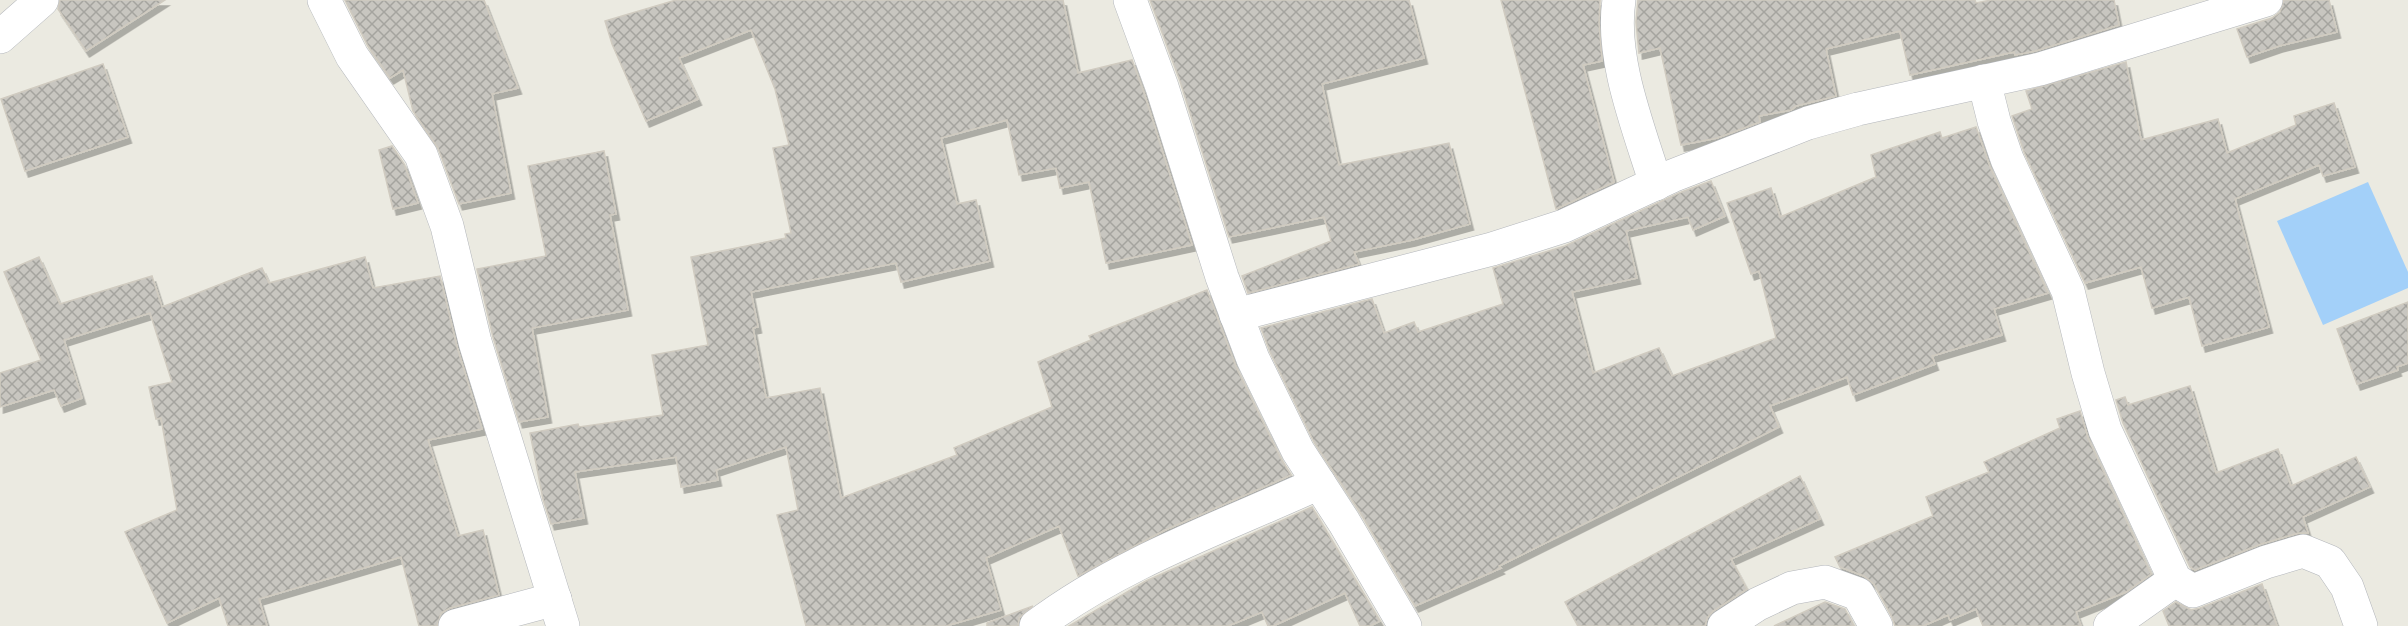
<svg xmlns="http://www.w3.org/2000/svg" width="2408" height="626" viewBox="0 0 2408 626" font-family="'Sofia Sans Condensed',sans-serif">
	<defs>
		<pattern id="building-cross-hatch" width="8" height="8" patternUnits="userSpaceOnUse" patternTransform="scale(1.5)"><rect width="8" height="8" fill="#c8c6c0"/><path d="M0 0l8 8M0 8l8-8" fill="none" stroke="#a5a49f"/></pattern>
		<filter id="shadow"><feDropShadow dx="3.5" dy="6" stdDeviation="0" flood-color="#0004"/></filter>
	</defs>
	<rect width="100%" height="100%" fill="#ebeae1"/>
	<!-- water -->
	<path fill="#a3d0f9" d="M 2368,182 L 2408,272 L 2408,288 L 2323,325 L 2277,221 Z"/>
	<!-- building -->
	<g fill="url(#building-cross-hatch)" stroke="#d0cbc0" stroke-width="1.5" filter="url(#shadow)">
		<path d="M 60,0 L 165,0 L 86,51 L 58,9 Z"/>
		<path d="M 345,0 L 484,0 L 518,88 L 492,94 L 511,193 L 459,204 L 438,148 L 413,111 L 403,70 L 390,78 L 368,46 Z"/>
		<path d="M 676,0 L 1063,0 L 1078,73 L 1132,60 L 1144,93 L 1192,245 L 1106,263 L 1089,182 L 1060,188 L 1056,168 L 1019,175 L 1007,120 L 941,138 L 957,204 L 976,200 L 990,261 L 901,282 L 896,263 L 751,292 L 758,327 L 753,328 L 766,398 L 820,388 L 841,498 L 957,455 L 954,448 L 1052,407 L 1038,362 L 1091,340 L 1089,336 L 1207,290 L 1236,367 L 1281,459 L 1291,475 L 1165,530 L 1078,576 L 1059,526 L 986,558 L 1001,610 L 946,626 L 806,626 L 777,515 L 798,510 L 786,447 L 716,470 L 718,480 L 681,487 L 676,457 L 575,472 L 584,518 L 551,524 L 543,499 L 530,433 L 578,424 L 579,427 L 663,415 L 652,355 L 708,345 L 691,257 L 786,238 L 785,234 L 791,233 L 773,148 L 789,145 L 775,89 L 751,30 L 679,58 L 698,99 L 646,121 L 612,44 L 605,21 Z"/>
		<path d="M 1150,0 L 1409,0 L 1424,58 L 1322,84 L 1339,165 L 1449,143 L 1470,224 L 1412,240 L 1354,252 L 1359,264 L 1248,293 L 1242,276 L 1331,241 L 1324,217 L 1229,237 L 1180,81 Z"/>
		<path d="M 1501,0 L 1600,0 L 1599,23 L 1602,61 L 1583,65 L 1614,182 L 1556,209 Z"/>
		<path d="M 1638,0 L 1975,0 L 1976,3 L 1991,0 L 2114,0 L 2119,25 L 2035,51 L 2015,55 L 2014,52 L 1910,75 L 1900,31 L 1826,49 L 1836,96 L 1796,106 L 1791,110 L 1759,116 L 1760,122 L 1717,138 L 1681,145 L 1660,48 L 1639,53 L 1636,22 Z"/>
		<path d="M 2284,0 L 2329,0 L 2337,32 L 2279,46 L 2247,57 L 2237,29 L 2272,18 L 2280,12 Z"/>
		<path d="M 2126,62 L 2141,140 L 2218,119 L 2227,153 L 2296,125 L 2294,116 L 2334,103 L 2355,167 L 2323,176 L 2319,165 L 2235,199 L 2269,327 L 2202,346 L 2189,297 L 2152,308 L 2141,267 L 2085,283 L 2024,152 L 2012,116 L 2032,109 L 2026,91 Z"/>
		<path d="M 103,64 L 128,137 L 25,171 L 1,99 Z"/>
		<path d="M 1976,127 L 1990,167 L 2048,293 L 1994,309 L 2002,335 L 1932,356 L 1935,364 L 1853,395 L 1847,377 L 1770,406 L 1779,427 L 1499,566 L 1501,568 L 1415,606 L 1360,512 L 1314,442 L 1270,352 L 1261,328 L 1372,299 L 1384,333 L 1414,322 L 1418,332 L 1503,304 L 1493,268 L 1565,246 L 1679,193 L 1711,181 L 1725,216 L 1693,230 L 1688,217 L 1626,231 L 1637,278 L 1572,292 L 1593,373 L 1659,348 L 1672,376 L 1776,338 L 1759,271 L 1751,274 L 1727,203 L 1771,188 L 1780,217 L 1876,177 L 1871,155 L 1940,132 L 1942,138 Z"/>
		<path d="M 392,146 L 404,164 L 418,203 L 393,209 L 379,150 Z"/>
		<path d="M 604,151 L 616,214 L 610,215 L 628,310 L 532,328 L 548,417 L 519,422 L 493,337 L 477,269 L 546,256 L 528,166 Z"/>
		<path d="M 39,257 L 60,304 L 152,276 L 162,307 L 262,268 L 269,283 L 365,257 L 373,288 L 440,276 L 457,347 L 482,429 L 428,440 L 458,536 L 483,530 L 499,595 L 450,608 L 441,613 L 437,626 L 419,626 L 401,557 L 259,599 L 267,626 L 228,626 L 219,598 L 167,623 L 125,532 L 177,510 L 161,418 L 156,419 L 149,387 L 172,382 L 150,313 L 64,340 L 82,398 L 61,406 L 54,390 L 0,407 L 0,373 L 41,360 L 4,272 Z"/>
		<path d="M 2408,302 L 2408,363 L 2397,367 L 2398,370 L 2357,384 L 2337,329 Z"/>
		<path d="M 2190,386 L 2216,473 L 2278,449 L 2291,486 L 2356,457 L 2370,487 L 2303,517 L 2308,533 L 2298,533 L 2261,544 L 2195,570 L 2190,567 L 2123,423 L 2116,400 L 2125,397 L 2128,405 Z"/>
		<path d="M 2080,411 L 2088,438 L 2151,574 L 2126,592 L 2076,612 L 2081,626 L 1983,626 L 1976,609 L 1950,620 L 1948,615 L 1923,626 L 1895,626 L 1892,617 L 1874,584 L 1864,576 L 1840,567 L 1835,557 L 1933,516 L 1926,497 L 1989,472 L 1984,462 L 2060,428 L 2057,419 Z"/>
		<path d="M 1800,476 L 1820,519 L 1731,559 L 1747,589 L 1713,611 L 1707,618 L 1705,626 L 1578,626 L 1565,602 Z"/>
		<path d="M 1312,507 L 1380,621 L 1370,626 L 1360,626 L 1345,593 L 1273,626 L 1268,626 L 1262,612 L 1228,626 L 1069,626 L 1146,581 Z"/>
		<path d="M 2262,584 L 2277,626 L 2169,626 L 2163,611 L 2176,602 L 2191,610 L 2200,608 Z"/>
		<path d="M 1825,602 L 1845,609 L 1854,626 L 1774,626 Z"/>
		<path d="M 1033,606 L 1019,618 L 1018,626 L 987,626 L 987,623 Z"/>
	</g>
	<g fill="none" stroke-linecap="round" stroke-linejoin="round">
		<defs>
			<g id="street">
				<path d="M 324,0 L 352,56 L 421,155 L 447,226 L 475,342 L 563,626"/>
				<path d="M 1130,0 L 1162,87 L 1222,277 L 1253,359 L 1298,451 L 1344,522 L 1405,626"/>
				<path d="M 1619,0 C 1610,58 1639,129 1656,184"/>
				<path d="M 0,37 L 42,0"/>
				<path d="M 1984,81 L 1994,121 L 2007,159 L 2068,291 L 2088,373 L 2105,430 L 2175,580 L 2193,591 L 2266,562 L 2303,551 L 2330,562 L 2347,587 L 2361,626"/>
				<path d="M 1236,315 L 1492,249 L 1564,226 L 1672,176 L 1808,123 L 1858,109 L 2040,69 L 2266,0"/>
				<path d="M 455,626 L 555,599"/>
				<path d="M 1036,626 C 1121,562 1223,527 1319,483"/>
				<path d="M 1724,626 L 1758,604 L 1792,588 L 1825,582 L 1858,594 L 1876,626"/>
				<path d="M 2110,626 L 2175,580"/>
			</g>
		</defs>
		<!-- street casing -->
		<use href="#street" stroke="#b3b6bb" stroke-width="34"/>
		<!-- street -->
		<use href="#street" stroke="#fff" stroke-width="33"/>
	</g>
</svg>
